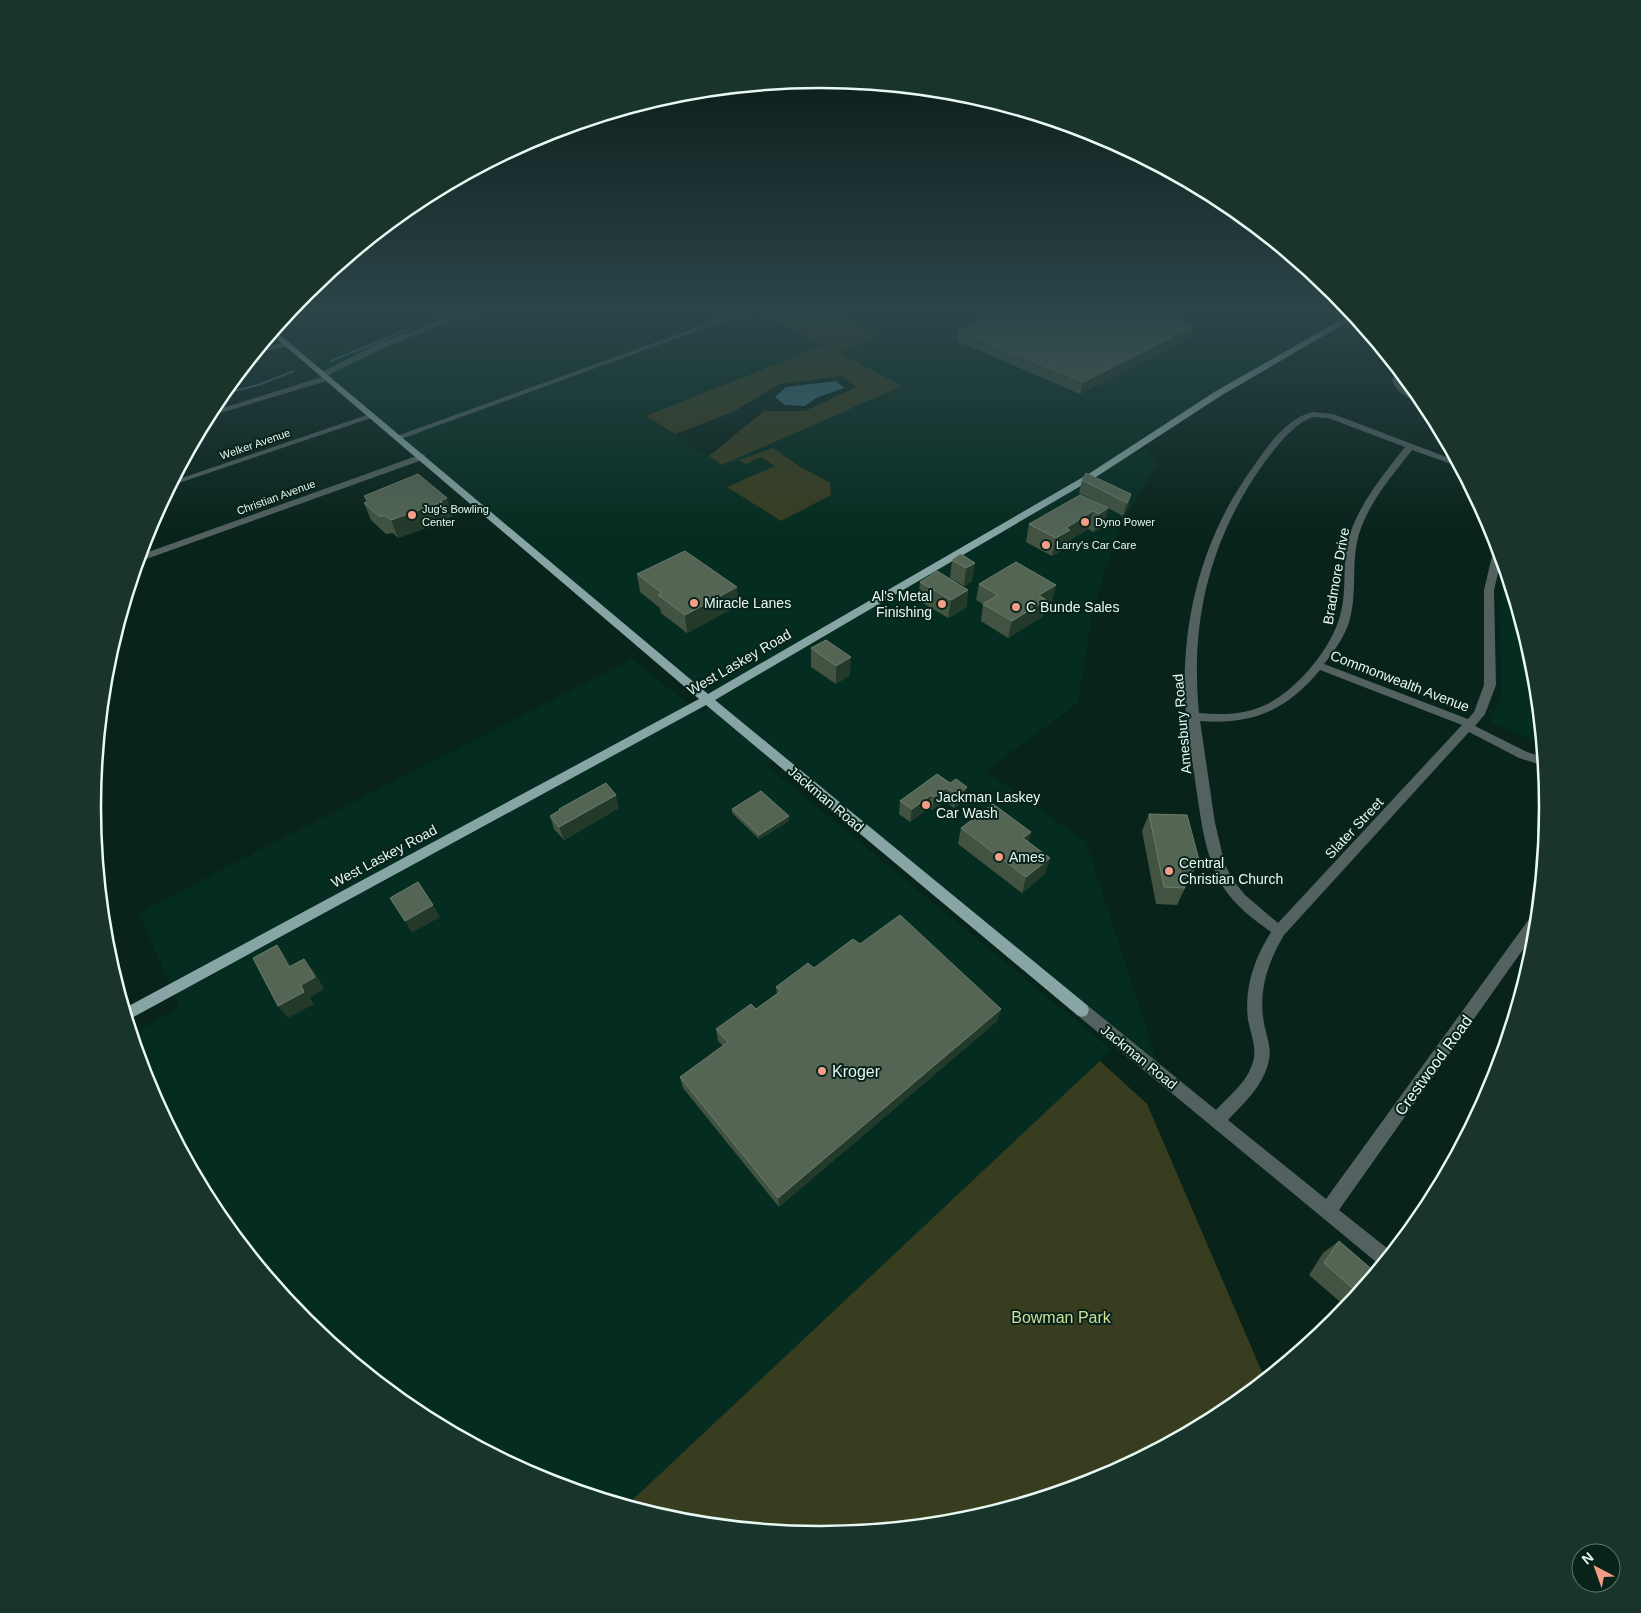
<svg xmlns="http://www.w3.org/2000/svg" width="1641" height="1613" viewBox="0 0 1641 1613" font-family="Helvetica,sans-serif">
	<rect width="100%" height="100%" fill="#07231a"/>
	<!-- built -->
	<g fill="#052c20">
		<path d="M 291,310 L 753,310 L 824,344 L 647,416 L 722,465 L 901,385 L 838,353 L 879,335 L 826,310 L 1350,310 L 1354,315 L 1142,444 L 1158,463 L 1118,530 L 1093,610 L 1078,703 L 986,771 L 1086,842 L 1161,1074 L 776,758 L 766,765 L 1112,1050 L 627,1505 L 542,1479 L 416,1411 L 306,1321 L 215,1211 L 148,1085 L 132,1033 L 180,1008 L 139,912 L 632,659 L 701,713 L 714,706 L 273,332 Z"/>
		<path d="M 1505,568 L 1534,665 L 1542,745 L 1491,722 L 1490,719 L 1498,704 L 1502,689 L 1499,609 Z"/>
	</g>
	<!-- green -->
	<g fill="#393d20">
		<path d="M 769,310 L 826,310 L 880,335 L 839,353 L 902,386 L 722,465 L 709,456 L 764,411 L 805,411 L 856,387 L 842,376 L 780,384 L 731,413 L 675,434 L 646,416 L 823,345 L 760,313 Z"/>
		<path d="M 773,448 L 799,466 L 830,483 L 831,495 L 781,521 L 727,487 L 775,466 L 761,457 L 746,464 L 739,460 Z"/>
		<path d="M 1100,1061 L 1147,1104 L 1265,1379 L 1225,1412 L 1099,1479 L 962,1520 L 821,1534 L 678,1520 L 627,1505 Z"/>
	</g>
	<!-- water -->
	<path fill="#3c6d7e" d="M 836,381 L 844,388 L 816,398 L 805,406 L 785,405 L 775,397 L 786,387 Z"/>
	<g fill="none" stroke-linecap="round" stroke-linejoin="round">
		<!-- stream -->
		<g stroke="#3c6d7e" stroke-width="2">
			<path d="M 435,319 L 456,310"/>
			<path d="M 331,361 L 422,324"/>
			<path d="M 222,394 L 258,385 L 294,371"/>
		</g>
		<!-- minor -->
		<g fill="#536160" fill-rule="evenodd">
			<path d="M 471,310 L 479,310 L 383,348 L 327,376 L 331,378 L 330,380 L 207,417 L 210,412 L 322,377 L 319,375 L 320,373 L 377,344 Z"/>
			<path d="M 745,310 L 754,310 L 401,439 L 394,437 Z"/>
			<path d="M 286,342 L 289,342 L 289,346 L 255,354 L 259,349 Z"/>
			<path d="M 1402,373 L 1405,377 L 1400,380 C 1404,393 1418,393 1426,403 C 1412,401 1396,394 1392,379 Z"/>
			<path d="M 1313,412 L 1333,414 L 1457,461 L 1460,467 L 1412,450 C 1392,476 1369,502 1359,534 C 1351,560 1357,587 1351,614 C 1348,632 1336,649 1324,664 L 1468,719 L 1474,712 L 1484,685 L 1484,590 L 1494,548 L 1498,545 L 1502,557 L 1494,590 L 1496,685 L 1485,714 L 1475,726 L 1527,752 L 1543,757 L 1544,766 L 1519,758 L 1469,732 L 1284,935 C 1268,962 1258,991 1264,1023 C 1266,1035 1272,1048 1269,1060 C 1264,1085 1245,1102 1228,1120 L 1326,1199 L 1532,915 L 1538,913 L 1536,931 L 1339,1210 L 1392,1252 L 1381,1266 L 1077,1015 L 1075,1010 L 1077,1005 L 1082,1003 L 1087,1005 L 1216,1110 C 1229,1096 1246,1083 1252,1065 C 1258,1050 1251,1035 1248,1020 C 1244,988 1254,959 1271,932 C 1253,919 1234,905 1222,885 C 1205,856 1201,820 1196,787 C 1193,764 1188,740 1186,716 C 1179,627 1200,540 1253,467 C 1267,446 1288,417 1313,412 ZM 1313,417 L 1328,418 L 1405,447 C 1384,474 1361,501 1350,534 C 1341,560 1348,589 1340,616 C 1331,650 1294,693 1263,706 C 1243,715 1220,715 1199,713 C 1190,620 1210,539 1264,463 C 1276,447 1293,424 1313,417 ZM 1320,670 L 1462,725 L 1278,923 L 1245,895 L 1233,880 L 1225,865 L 1215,823 L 1200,721 C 1252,725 1286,711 1320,670 Z"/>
			<path d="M 370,414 L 377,416 L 170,486 L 173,481 Z"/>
			<path d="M 422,454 L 425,455 L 425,459 L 138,562 L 140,555 Z"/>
		</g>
		<!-- major -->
		<path fill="#87a5a4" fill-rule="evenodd" d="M 1353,313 L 1356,317 L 1222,395 L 1096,477 L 715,700 L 1087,1005 L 1089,1010 L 1087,1015 L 1082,1017 L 1077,1015 L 706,705 L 128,1020 L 125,1008 L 699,699 L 271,334 L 274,330 L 708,694 L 1090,473 L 1216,391 Z"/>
	</g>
	<!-- wall -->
	<g fill="#425341">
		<path d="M 1014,310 L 1159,310 L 1158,311 L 1156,312 L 1190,338 L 1080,394 L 957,341 L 958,330 L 980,320 L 981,315 Z"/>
		<path d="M 1082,480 L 1131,494 L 1128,507 L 1123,516 L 1079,493 Z"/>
		<path d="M 364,496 L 453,516 L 447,518 L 448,520 L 398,538 L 393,533 L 386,534 L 371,520 L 364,503 L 366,502 Z"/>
		<path d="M 1108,508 L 1104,526 L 1094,532 L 1088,529 L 1067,542 L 1066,548 L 1052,556 L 1026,542 L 1029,524 Z"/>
		<path d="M 961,554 L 972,581 L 964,586 L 950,578 L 952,560 Z"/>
		<path d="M 637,574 L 739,605 L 687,633 L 661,613 L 660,608 L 640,592 Z"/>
		<path d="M 920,582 L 968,590 L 966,608 L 948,618 L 918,600 Z"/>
		<path d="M 979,584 L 1052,602 L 1045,606 L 1043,616 L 1008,638 L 981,621 L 983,604 L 976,600 Z"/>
		<path d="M 811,648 L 850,675 L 836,684 L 811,667 Z"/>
		<path d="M 937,774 L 965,800 L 954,808 L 945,801 L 932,810 L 929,808 L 910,822 L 899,814 L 900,801 Z"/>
		<path d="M 619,808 L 564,840 L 554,829 L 550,816 L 560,811 L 559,809 Z"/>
		<path d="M 732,809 L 789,821 L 759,839 L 732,813 Z"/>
		<path d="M 1149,814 L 1199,860 L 1191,877 L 1188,877 L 1187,879 L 1183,879 L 1185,888 L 1177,905 L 1156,904 L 1142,831 Z"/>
		<path d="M 961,828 L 1031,832 L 1028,841 L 1045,874 L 1022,893 L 958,844 Z"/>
		<path d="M 860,944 L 997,1021 L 779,1207 L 683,1088 L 680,1077 L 723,1046 L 718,1041 L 716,1029 L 756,1009 L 777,994 L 776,987 Z"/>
		<path d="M 1339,1241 L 1375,1272 L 1346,1307 L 1309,1275 L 1323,1253 Z"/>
	</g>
	<!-- shaded-wall -->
	<g fill="#23392a">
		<path d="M 1143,310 L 1159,310 L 1158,311 L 1141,319 Z"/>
		<path d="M 1194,326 L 1190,338 L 1080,394 L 1083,382 Z"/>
		<path d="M 1131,494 L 1128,507 L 1123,516 L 1127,503 Z"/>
		<path d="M 447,498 L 453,516 L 447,518 L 448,520 L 398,538 L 391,520 Z"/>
		<path d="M 1108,508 L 1104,526 L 1094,532 L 1099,514 Z"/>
		<path d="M 1093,511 L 1088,529 L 1067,542 L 1066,548 L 1052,556 L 1056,538 L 1066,528 Z"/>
		<path d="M 975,563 L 972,581 L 964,586 L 966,568 Z"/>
		<path d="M 1056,585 L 1052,602 L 1045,606 L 1043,616 L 1008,638 L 1012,621 L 1039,595 Z"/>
		<path d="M 737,587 L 739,605 L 687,633 L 685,615 Z"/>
		<path d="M 968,590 L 966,608 L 948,618 L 951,600 Z"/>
		<path d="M 851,657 L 850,675 L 836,684 L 836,666 Z"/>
		<path d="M 967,787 L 965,800 L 954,808 L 957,795 Z"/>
		<path d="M 947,788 L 945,801 L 932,810 L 934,797 Z"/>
		<path d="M 616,795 L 619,808 L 564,840 L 559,827 Z"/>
		<path d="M 931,795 L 929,808 L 910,822 L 912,809 Z"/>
		<path d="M 789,816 L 789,821 L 759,839 L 759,835 Z"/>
		<path d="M 1031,832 L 1027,848 L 1023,838 Z"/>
		<path d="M 1050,858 L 1045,874 L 1022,893 L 1026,877 Z"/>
		<path d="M 433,905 L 440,917 L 412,933 L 405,921 Z"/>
		<path d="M 277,945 L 286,957 L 298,980 L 289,967 Z"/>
		<path d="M 304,959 L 314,971 L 324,989 L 310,997 L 314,1004 L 288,1018 L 278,1006 L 301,985 Z"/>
		<path d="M 1001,1009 L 997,1021 L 779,1207 L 778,1198 Z"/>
	</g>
	<!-- building -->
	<g fill="#546554" stroke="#6b7c6d">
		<path d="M 994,310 L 1149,310 L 1194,326 L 1083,382 L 958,330 L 986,317 L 981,315 Z"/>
		<path d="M 1086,473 L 1131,494 L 1127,503 L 1082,480 Z"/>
		<path d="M 418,474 L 447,498 L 440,501 L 442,502 L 391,520 L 386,516 L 379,516 L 364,503 L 369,501 L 364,496 Z"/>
		<path d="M 1080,495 L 1108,508 L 1099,514 L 1093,511 L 1066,528 L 1070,530 L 1056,538 L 1029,524 Z"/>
		<path d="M 685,551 L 737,587 L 685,615 L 658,595 L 662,593 L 637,574 Z"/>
		<path d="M 961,554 L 975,563 L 966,568 L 952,560 Z"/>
		<path d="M 1016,562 L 1056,585 L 1039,595 L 1046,600 L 1012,621 L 983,604 L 998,595 L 979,584 Z"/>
		<path d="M 937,571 L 968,590 L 951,600 L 920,582 Z"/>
		<path d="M 826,640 L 851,657 L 836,666 L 811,648 Z"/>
		<path d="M 937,774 L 950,783 L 956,779 L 967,787 L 957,795 L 947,788 L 934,797 L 931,795 L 912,809 L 900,801 Z"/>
		<path d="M 606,783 L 616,795 L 559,827 L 550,816 L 560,810 L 559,809 Z"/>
		<path d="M 761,791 L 789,816 L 759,835 L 732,809 Z"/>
		<path d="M 993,804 L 1031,832 L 1023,838 L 1050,858 L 1026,877 L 961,828 Z"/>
		<path d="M 1149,814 L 1187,815 L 1199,860 L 1196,860 L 1196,862 L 1178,861 L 1185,888 L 1164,887 Z"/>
		<path d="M 418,882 L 433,905 L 405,921 L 390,898 Z"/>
		<path d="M 900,915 L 1001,1009 L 778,1198 L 680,1077 L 728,1042 L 716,1029 L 751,1004 L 756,1009 L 781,991 L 776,987 L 808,963 L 814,968 L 853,939 L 860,944 Z"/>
		<path d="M 277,945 L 289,967 L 304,959 L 315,977 L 301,985 L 304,992 L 278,1006 L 253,958 Z"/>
		<path d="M 1339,1241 L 1375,1272 L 1358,1293 L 1324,1263 Z"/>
	</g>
	<!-- sky -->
	<linearGradient id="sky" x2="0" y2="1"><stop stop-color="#04130e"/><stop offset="0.58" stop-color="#2b4549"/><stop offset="1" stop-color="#2b4549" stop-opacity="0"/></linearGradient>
	<rect width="1641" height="536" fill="url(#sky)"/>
	<!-- markers -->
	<g fill="#f49e88" stroke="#07231a" stroke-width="2">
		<circle cx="412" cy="515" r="5"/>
		<circle cx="1085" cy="522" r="5"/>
		<circle cx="1046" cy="545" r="5"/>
		<circle cx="694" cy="603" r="5"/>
		<circle cx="942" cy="604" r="5"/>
		<circle cx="1016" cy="607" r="5"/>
		<circle cx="926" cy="805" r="5"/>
		<circle cx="999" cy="857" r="5"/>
		<circle cx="1169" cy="871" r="5"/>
		<circle cx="822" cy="1071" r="5"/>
	</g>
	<g text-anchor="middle" stroke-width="4" stroke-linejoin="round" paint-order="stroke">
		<!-- far-street labels -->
		<g font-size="11" fill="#e8f8f2" stroke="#07231a">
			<text transform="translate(255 444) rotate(-19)" y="4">Welker Avenue</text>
			<text transform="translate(276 497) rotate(-20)" y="4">Christian Avenue</text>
		</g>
		<!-- far-poi labels -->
		<g font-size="11" fill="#e8f8f2" stroke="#07231a" text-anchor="start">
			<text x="422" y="513">Jug's Bowling<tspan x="422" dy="13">Center</tspan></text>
			<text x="1095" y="526">Dyno Power</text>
			<text x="1056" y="549">Larry's Car Care</text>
		</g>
		<!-- street labels -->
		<g font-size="14" fill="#e8f8f2" stroke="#07231a">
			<text transform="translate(1336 576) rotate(-80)" y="5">Bradmore Drive</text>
			<text transform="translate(739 662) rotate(-30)" y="5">West Laskey Road</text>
			<text transform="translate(1400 681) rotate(21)" y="5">Commonwealth Avenue</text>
			<text transform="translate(1182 724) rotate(-95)" y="5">Amesbury Road</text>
			<text transform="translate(826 799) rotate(40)" y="5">Jackman Road</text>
			<text transform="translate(1354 828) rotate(-47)" y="5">Slater Street</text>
			<text transform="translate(384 856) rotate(-28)" y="5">West Laskey Road</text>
			<text transform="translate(1139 1057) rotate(39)" y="5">Jackman Road</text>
		</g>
		<!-- poi labels -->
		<g font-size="14" fill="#e8f8f2" stroke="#07231a" text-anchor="start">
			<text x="932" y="601" text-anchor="end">Al's Metal<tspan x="932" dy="16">Finishing</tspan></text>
			<text x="704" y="608">Miracle Lanes</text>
			<text x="1026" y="612">C Bunde Sales</text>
			<text x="936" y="802">Jackman Laskey<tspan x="936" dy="16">Car Wash</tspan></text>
			<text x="1009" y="862">Ames</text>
			<text x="1179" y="868">Central<tspan x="1179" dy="16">Christian Church</tspan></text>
		</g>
		<!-- near-street labels -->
		<g font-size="16" fill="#e8f8f2" stroke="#07231a">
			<text transform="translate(1433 1065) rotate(-54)" y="6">Crestwood Road</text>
		</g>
		<!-- near-poi labels -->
		<g font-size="16" fill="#e8f8f2" stroke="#07231a" text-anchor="start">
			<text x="832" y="1077">Kroger</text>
		</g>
		<!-- near-park labels -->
		<g font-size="16" fill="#d3de9a" stroke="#07231a">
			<text x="1061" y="1323">Bowman Park</text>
		</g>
	</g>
	<!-- crop -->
	<path d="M0 0H1641V1613H0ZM101 807a719 719 0 1 1 1438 0a719 719 0 1 1-1438 0Z" fill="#19342b" fill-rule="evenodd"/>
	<path fill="none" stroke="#e8f8f2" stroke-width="2.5" d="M101 807a719 719 0 1 1 1438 0a719 719 0 1 1-1438 0Z"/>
	<!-- north arrow -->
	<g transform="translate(1596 1568) rotate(319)"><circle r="24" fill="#07231a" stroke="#617870"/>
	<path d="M0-4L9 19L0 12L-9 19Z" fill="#f49e88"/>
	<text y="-8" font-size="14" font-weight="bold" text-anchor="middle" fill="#e8f8f2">N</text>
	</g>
</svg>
